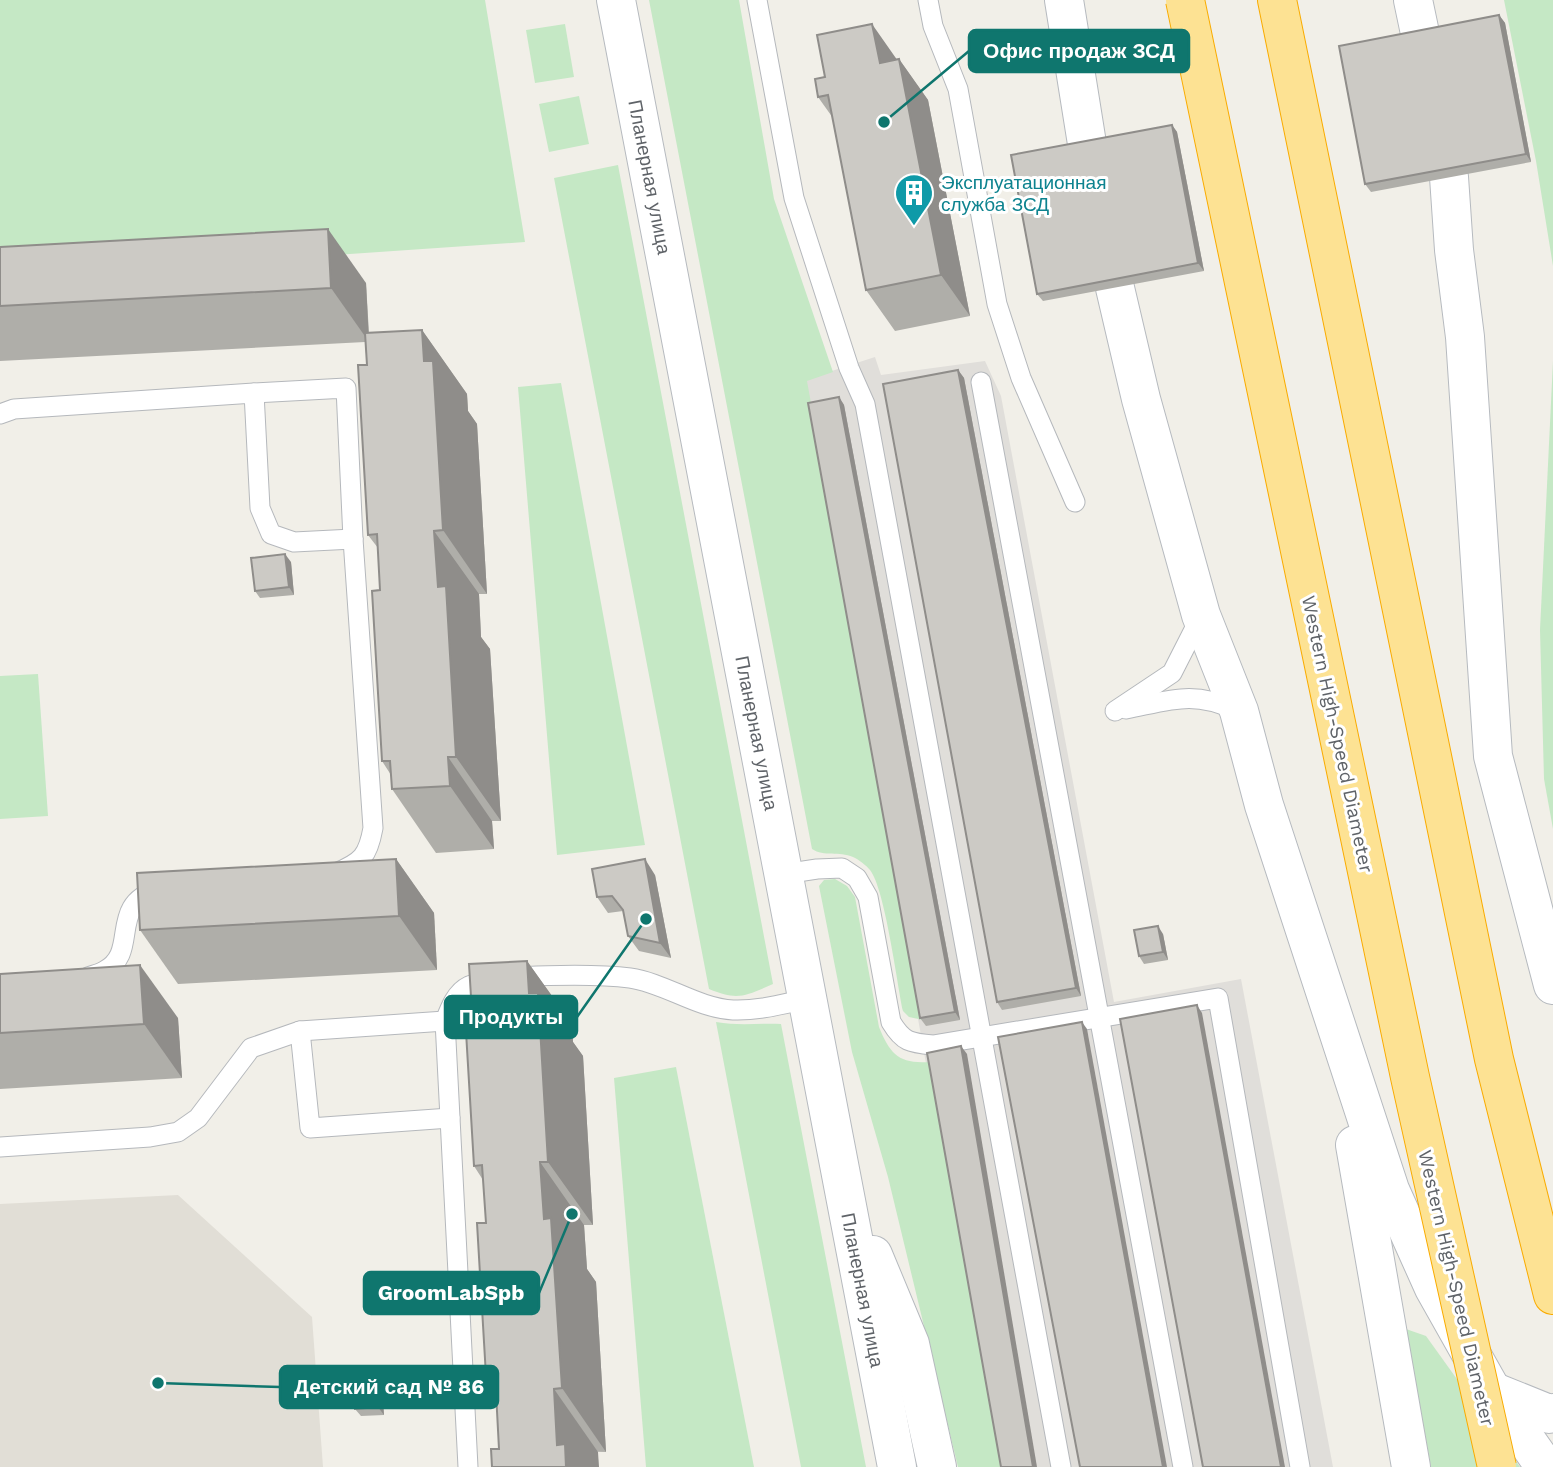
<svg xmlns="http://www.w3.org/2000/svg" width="1553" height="1467" viewBox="0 0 1553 1467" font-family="'Work Sans',sans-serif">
	<rect width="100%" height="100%" fill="#f1efe8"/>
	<!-- industrial -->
	<path fill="#e0deda" d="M 875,357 L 881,375 L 985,361 L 1001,396 L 1114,1002 L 1241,979 L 1333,1467 L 998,1467 L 804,380 Z"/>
	<!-- education -->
	<path fill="#e1ded6" d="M 178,1195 L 312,1317 L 323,1467 L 0,1467 L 0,1204 Z"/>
	<!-- green -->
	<g fill="#c5e8c5">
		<path d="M 0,0 L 485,0 L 525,242 L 0,278 Z"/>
		<path d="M 649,0 L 739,0 L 774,199 L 833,372 L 807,381 L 923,1020 L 909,1017 L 903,1011 C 897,983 885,889 870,870 C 867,866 858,859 853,857 C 839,851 824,857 812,849 Z"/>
		<path d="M 1504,0 L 1553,0 L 1553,266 L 1536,161 Z"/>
		<path d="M 565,24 L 574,77 L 535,83 L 526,30 Z"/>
		<path d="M 579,96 L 589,144 L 549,152 L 539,104 Z"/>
		<path d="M 618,165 L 773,984 C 745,996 738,1001 709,989 L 554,178 Z"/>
		<path d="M 1553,361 L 1553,829 L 1544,779 L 1540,630 Z"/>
		<path d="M 561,383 L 645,845 L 557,855 L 518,387 Z"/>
		<path d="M 38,674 L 48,816 L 0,819 L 0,676 Z"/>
		<path d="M 835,879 L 847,886 L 855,897 L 879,1027 C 890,1054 899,1064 929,1062 L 1002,1467 L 958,1467 L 888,1177 L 852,1052 L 819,886 L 824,880 Z"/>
		<path d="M 716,1022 C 738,1026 759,1023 781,1024 L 866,1467 L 801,1467 Z"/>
		<path d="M 676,1067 L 754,1467 L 646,1467 L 614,1078 Z"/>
		<path d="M 1406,1329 L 1426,1336 L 1520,1467 L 1431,1467 Z"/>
	</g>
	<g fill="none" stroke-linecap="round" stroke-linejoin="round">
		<defs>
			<g id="lane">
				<path d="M 757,0 L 794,198 L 849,368 L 865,404 L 1061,1467"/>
				<path d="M 928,0 L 933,26 L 958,89 L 997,304 L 1021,378 L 1075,502"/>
				<path d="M 981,382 L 1183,1467"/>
				<path d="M 254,393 L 346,388 L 353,539 L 373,828 C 368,856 362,862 336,873"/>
				<path d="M 0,414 L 14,409 L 254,393 L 260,508 L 271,534 L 294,542 L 353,539"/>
				<path d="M 1126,709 C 1171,700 1193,690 1236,710"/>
				<path d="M 1115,711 L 1172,673 L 1201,616"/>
				<path d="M 784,874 L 817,869 L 842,868 L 857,878 L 868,897 L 891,1022 C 903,1042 910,1043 933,1045 L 1218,998 L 1300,1467"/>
				<path d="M 88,977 C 93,975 99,974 104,971 C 141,952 106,905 159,889"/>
				<path d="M 445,1021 L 468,1467"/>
				<path d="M 300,1031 L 310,1128 L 450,1118"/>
				<path d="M 0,1147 L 150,1137 L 178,1132 L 198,1118 L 251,1048 L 300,1031 L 445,1021 C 450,1008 456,992 469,986 C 495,973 599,974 630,978 C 665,983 697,1008 733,1010 C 758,1011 783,1004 807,999"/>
			</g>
			<g id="secondary">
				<path d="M 616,0 L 897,1467"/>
				<path d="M 1064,0 L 1088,150"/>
				<path d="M 1413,0 L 1421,38"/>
				<path d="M 1449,177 L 1454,250 L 1465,337 L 1493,756 L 1553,985"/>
				<path d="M 1115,288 L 1141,399 L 1201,615 L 1239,711 L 1264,805 L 1390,1190 L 1434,1288 L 1492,1391 L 1545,1467"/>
				<path d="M 1355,1145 L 1411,1467"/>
				<path d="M 873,1255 L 910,1344 L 937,1467"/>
				<path d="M 1492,1391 L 1549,1414 L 1553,1413"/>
			</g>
			<path id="highway" d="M 1277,0 L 1494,1059 L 1553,1295"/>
		</defs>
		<!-- lane casing -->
		<use href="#lane" stroke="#b5b8bc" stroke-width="21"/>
		<!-- secondary casing -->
		<use href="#secondary" stroke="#b6babf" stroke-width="40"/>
		<!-- highway casing -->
		<use href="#highway" stroke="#f9ab00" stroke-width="40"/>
		<!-- lane -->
		<use href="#lane" stroke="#fff" stroke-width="19"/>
		<!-- secondary -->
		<use href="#secondary" stroke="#fff" stroke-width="38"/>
		<!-- highway -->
		<use href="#highway" stroke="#fde293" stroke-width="38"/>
		<defs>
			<path id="highway-bridge" d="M 1185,0 L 1410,1077 L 1497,1467"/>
		</defs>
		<!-- highway-bridge casing -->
		<use href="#highway-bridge" stroke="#f9ab00" stroke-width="40" stroke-linecap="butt"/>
		<!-- highway-bridge -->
		<use href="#highway-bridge" stroke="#fde293" stroke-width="38"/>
	</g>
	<!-- wall -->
	<g fill="#afaea9">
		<path d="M 1499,15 L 1505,23 L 1531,162 L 1371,192 L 1365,184 Z"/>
		<path d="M 897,59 L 899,59 L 928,100 L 970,316 L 895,331 L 866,290 L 833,118 L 818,97 Z"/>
		<path d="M 1172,125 L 1177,132 L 1204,271 L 1043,301 L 1037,294 Z"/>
		<path d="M 0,247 L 366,283 L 369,333 L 422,330 L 467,394 L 468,411 L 477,424 L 487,594 L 479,594 L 481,637 L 490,649 L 501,821 L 492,821 L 494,849 L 436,853 L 392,789 L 391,775 L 382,761 L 380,590 L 378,548 L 368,535 L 367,365 L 365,342 L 0,361 Z"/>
		<path d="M 958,370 L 964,378 L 1081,996 L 1002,1010 L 997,1002 Z"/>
		<path d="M 839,397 L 844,405 L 960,1020 L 926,1026 L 920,1018 Z"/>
		<path d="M 291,562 L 294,595 L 260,598 L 255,591 Z"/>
		<path d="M 396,859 L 434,913 L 437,970 L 178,984 L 140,930 Z"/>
		<path d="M 655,875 L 671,958 L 639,951 L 628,936 L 623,912 L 623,911 L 608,913 L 597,897 Z"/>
		<path d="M 1163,934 L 1168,960 L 1144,964 L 1139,956 Z"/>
		<path d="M 527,961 L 572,1024 L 573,1042 L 583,1056 L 593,1225 L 584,1225 L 587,1269 L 596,1282 L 606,1452 L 499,1449 L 497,1406 L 487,1393 L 486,1223 L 483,1180 L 474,1166 L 471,997 Z"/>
		<path d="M 0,974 L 178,1018 L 182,1078 L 0,1089 Z"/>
		<path d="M 376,1382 L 382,1390 L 384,1415 L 361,1416 L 355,1409 Z"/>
	</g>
	<!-- shaded-wall -->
	<g fill="#8f8d8a">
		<path d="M 1499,15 L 1505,23 L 1531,162 L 1526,154 Z"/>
		<path d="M 872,24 L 900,64 L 899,59 L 928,100 L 970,316 L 941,275 L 880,63 Z"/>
		<path d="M 1172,125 L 1177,132 L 1204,271 L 1198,263 Z"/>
		<path d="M 328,229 L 366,283 L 369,342 L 331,288 Z"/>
		<path d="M 422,330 L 467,394 L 468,411 L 477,424 L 487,594 L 443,530 L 424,361 Z"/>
		<path d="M 958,370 L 964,378 L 1081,996 L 1076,988 Z"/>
		<path d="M 839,397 L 844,405 L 960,1020 L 955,1012 Z"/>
		<path d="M 434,531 L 479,594 L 481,637 L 490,649 L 501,821 L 456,757 L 438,587 Z"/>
		<path d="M 285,554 L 291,562 L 294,595 L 289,587 Z"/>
		<path d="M 448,757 L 492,821 L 494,849 L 450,786 Z"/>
		<path d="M 396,859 L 434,913 L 437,970 L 399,916 Z"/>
		<path d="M 645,859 L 655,875 L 671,958 L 660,943 Z"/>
		<path d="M 1158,926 L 1163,934 L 1168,960 L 1163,952 Z"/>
		<path d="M 527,961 L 572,1024 L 573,1042 L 583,1056 L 593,1225 L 548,1162 L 529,993 Z"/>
		<path d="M 140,965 L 178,1018 L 182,1078 L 144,1024 Z"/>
		<path d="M 1197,1005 L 1202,1013 L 1285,1467 L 1281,1467 Z"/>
		<path d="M 1082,1022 L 1087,1029 L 1167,1467 L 1163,1467 Z"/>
		<path d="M 961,1046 L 967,1054 L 1037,1467 L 1033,1467 Z"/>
		<path d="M 540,1162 L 584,1225 L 587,1269 L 596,1282 L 606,1452 L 562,1388 L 544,1219 Z"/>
		<path d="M 376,1382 L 382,1390 L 384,1415 L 378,1407 Z"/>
		<path d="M 554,1389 L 598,1452 L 599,1467 L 566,1467 L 557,1445 Z"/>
	</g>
	<!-- building -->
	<g fill="#cccac5" stroke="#8f8d8a" stroke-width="2">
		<path d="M 1499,15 L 1526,154 L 1365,184 L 1339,46 Z"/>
		<path d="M 872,24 L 880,63 L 899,59 L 941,275 L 866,290 L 828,95 L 818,97 L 815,79 L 825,77 L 817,35 Z"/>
		<path d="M 1172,125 L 1198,263 L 1037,294 L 1011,155 Z"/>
		<path d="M 328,229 L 331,288 L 0,306 L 0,247 Z"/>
		<path d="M 422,330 L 424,361 L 433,361 L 443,530 L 434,531 L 438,587 L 446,586 L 456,757 L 448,757 L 450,786 L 392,789 L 390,761 L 382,761 L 372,591 L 380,590 L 377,534 L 368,535 L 358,365 L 367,365 L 365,333 Z"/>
		<path d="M 958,370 L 1076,988 L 997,1002 L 883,384 Z"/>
		<path d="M 839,397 L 955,1012 L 920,1018 L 808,403 Z"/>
		<path d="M 285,554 L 289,587 L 255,591 L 251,558 Z"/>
		<path d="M 396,859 L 399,916 L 140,930 L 137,873 Z"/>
		<path d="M 645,859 L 660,943 L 628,936 L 623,910 L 612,896 L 597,897 L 592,869 Z"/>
		<path d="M 1158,926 L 1163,952 L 1139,956 L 1134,930 Z"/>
		<path d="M 527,961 L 529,993 L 538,993 L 548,1162 L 540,1162 L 544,1219 L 551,1218 L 562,1388 L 554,1389 L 557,1445 L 565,1444 L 566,1467 L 492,1467 L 491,1449 L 499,1449 L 496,1392 L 487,1393 L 477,1223 L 486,1223 L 482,1165 L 474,1166 L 464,998 L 471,997 L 469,964 Z"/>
		<path d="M 140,965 L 144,1024 L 0,1033 L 0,974 Z"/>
		<path d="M 1197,1005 L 1281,1467 L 1203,1467 L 1120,1019 Z"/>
		<path d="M 1082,1022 L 1163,1467 L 1080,1467 L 998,1037 Z"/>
		<path d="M 961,1046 L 1033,1467 L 1001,1467 L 927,1053 Z"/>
		<path d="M 376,1382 L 378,1407 L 355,1409 L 354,1384 Z"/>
	</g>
	<!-- icons -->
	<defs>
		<symbol id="building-pin" viewBox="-11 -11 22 30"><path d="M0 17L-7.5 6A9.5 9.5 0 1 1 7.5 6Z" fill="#0f9aa8" stroke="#fff"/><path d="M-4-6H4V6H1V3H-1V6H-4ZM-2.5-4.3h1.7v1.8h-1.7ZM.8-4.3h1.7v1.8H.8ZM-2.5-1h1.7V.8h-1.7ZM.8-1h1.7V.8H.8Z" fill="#fff"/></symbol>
	</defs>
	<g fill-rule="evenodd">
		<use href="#building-pin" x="892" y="171" width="44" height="60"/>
	</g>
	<g text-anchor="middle" stroke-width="6" stroke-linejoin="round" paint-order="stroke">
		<!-- street labels -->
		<g font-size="19" fill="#5f6368" stroke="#fff">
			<text transform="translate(650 177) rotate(79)" y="7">Планерная улица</text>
			<text transform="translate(757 733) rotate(79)" y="7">Планерная улица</text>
			<text transform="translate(1338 734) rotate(78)" y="7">Western High-Speed Diameter</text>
			<text transform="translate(1457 1288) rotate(77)" y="7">Western High-Speed Diameter</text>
			<text transform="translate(863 1290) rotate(79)" y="7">Планерная улица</text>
		</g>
		<!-- culture labels -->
		<g font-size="19" fill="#0d838f" stroke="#fff" text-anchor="start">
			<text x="941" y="189">Эксплуатационная<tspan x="941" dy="22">служба ЗСД</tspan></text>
		</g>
	</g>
	<!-- callouts -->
	<path fill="none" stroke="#0f766e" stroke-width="2.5" d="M884 122L969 51M646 919L577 1017M572 1214L539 1293M158 1383L280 1387"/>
	<g fill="#0f766e" stroke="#fff" stroke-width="2.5">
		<circle cx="884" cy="122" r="7"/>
		<circle cx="646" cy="919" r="7"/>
		<circle cx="572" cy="1214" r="7"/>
		<circle cx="158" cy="1383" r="7"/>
	</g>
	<g fill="#0f766e" stroke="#0f766e" stroke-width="2.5">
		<rect x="969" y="30" width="220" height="42" rx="7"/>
		<rect x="445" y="996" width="132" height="42" rx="7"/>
		<rect x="364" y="1272" width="175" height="42" rx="7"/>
		<rect x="280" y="1366" width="218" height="42" rx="7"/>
	</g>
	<g font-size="21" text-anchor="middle" font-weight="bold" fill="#fff">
		<text x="1079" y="58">Офис продаж ЗСД</text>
		<text x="511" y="1024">Продукты</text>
		<text x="451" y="1300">GroomLabSpb</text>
		<text x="389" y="1394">Детский сад № 86</text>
	</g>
</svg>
